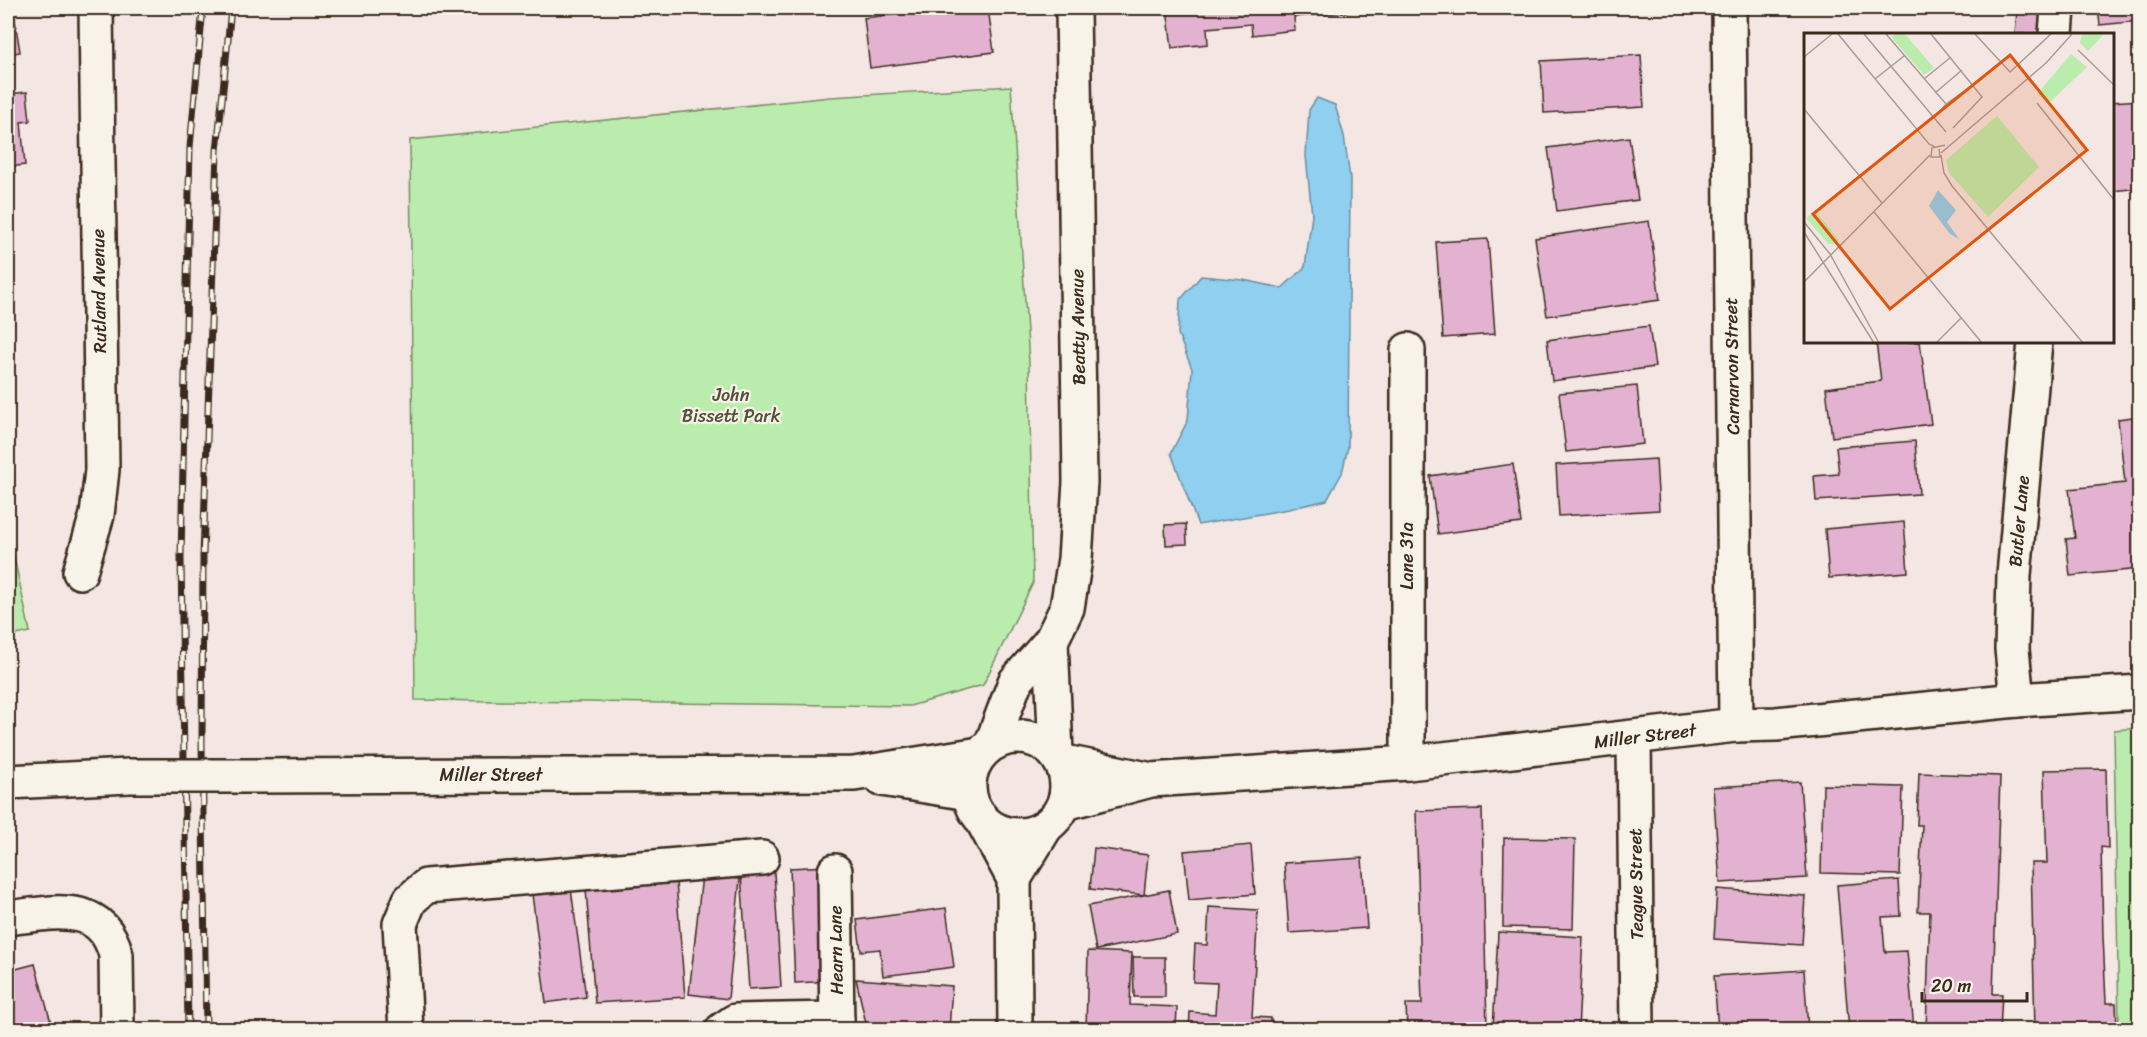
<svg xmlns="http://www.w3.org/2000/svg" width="2147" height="1037" viewBox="0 0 2147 1037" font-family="Sriracha,sans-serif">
	<rect width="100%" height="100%" fill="#f3e6e3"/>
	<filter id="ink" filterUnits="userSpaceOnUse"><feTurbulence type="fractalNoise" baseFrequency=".0167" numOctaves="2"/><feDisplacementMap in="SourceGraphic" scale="12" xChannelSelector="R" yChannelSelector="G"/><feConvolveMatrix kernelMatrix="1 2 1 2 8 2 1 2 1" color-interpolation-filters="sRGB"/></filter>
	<g filter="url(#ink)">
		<!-- green -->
		<g fill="#baedad" stroke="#7a8c66" stroke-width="1.5">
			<path d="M 1011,86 L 1029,363 L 1033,583 L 983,685 L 910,706 L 415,700 L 410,140 L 831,97 Z"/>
			<path d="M 8,529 L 30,632 L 8,637 Z"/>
			<path d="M 2139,728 L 2139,1029 L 2119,1029 L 2114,730 Z"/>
		</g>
		<!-- water -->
		<path fill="#8fcff0" stroke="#6d8d9c" stroke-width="1.5" d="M 1317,98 L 1335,105 L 1344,136 L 1350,178 L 1348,447 L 1342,473 L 1327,500 L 1289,509 L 1198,525 L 1171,453 L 1188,420 L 1192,369 L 1178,334 L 1180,300 L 1201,276 L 1243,280 L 1282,288 L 1305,267 L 1312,215 L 1306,156 L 1309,110 Z"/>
		<!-- building -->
		<g fill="#e3b2d1" stroke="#3b2a1e" stroke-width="1.5">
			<path d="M 8,8 L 13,8 L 20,52 L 8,54 Z"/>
			<path d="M 946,8 L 988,8 L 994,52 L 870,68 L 864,18 Z"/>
			<path d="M 1167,8 L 1385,8 L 1294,17 L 1295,30 L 1252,35 L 1251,24 L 1207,28 L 1208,44 L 1172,48 Z"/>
			<path d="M 2098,8 L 2140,8 L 2140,21 L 2100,25 Z"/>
			<path d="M 2017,11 L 2048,14 L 2046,34 L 2015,34 Z"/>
			<path d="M 1641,55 L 1644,107 L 1544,113 L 1541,61 Z"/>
			<path d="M 27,92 L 30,121 L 21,122 L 25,165 L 8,167 L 8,94 Z"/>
			<path d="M 2140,100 L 2140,188 L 2112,191 L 2112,102 Z"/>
			<path d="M 1629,137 L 1638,200 L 1557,211 L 1548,148 Z"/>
			<path d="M 1649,221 L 1660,300 L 1547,316 L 1535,238 Z"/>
			<path d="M 1488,239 L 1495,334 L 1443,338 L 1436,242 Z"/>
			<path d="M 1649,326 L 1655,367 L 1552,381 L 1547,340 Z"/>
			<path d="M 1876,342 L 1920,342 L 1931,424 L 1832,437 L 1826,388 L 1881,381 Z"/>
			<path d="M 1637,386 L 1643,444 L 1566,452 L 1559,393 Z"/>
			<path d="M 2140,416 L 2140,569 L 2070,576 L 2066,539 L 2075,538 L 2069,489 L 2125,483 L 2118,419 Z"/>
			<path d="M 1915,441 L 1919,494 L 1816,501 L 1814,476 L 1839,474 L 1836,447 Z"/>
			<path d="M 1656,459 L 1659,510 L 1559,516 L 1556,465 Z"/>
			<path d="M 1513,464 L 1521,523 L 1438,534 L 1430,476 Z"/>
			<path d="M 1904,522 L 1908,572 L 1829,578 L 1825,529 Z"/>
			<path d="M 1186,524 L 1187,544 L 1166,545 L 1165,525 Z"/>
			<path d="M 2106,769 L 2108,848 L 2101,847 L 2103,936 L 2106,1003 L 2116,1003 L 2117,1030 L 2035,1030 L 2031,863 L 2047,863 L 2044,770 Z"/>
			<path d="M 1919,773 L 2000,776 L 1993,994 L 2002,994 L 2000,1030 L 1926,1030 L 1930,912 L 1918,912 L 1922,825 L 1917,825 Z"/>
			<path d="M 1800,782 L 1807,878 L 1720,883 L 1713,787 Z"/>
			<path d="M 1823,785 L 1903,787 L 1900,875 L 1821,873 Z"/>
			<path d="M 1482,809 L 1487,1030 L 1407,1030 L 1406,1004 L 1422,1004 L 1416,811 Z"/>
			<path d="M 1504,838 L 1575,839 L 1573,929 L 1503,927 Z"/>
			<path d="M 1251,845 L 1255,894 L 1189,900 L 1184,851 Z"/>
			<path d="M 1094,848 L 1148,855 L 1144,895 L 1090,889 Z"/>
			<path d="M 1362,858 L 1367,928 L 1289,933 L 1284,863 Z"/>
			<path d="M 827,866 L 832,981 L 795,983 L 790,868 Z"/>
			<path d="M 774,872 L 781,987 L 749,989 L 741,874 Z"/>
			<path d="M 702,875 L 740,879 L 728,999 L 689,994 Z"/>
			<path d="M 1899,880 L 1901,916 L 1882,917 L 1885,952 L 1907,951 L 1914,1030 L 1849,1030 L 1837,885 Z"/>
			<path d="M 676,882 L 685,997 L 595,1003 L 586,889 Z"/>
			<path d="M 571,889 L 586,997 L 546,1003 L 532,894 Z"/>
			<path d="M 1717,889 L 1805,896 L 1802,945 L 1714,939 Z"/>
			<path d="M 1169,890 L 1177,934 L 1096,950 L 1088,906 Z"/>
			<path d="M 1209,907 L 1258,910 L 1252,1017 L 1271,1018 L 1271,1030 L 1189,1030 L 1190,1012 L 1215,1014 L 1217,983 L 1193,982 L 1195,944 L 1207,945 Z"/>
			<path d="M 946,908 L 954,967 L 883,976 L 880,949 L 861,951 L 857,920 Z"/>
			<path d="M 1498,932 L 1583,937 L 1578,1030 L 1493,1030 Z"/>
			<path d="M 1088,951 L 1132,953 L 1130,1005 L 1177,1007 L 1176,1030 L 1086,1030 Z"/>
			<path d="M 1133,957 L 1165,957 L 1165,997 L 1134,997 Z"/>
			<path d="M 35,964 L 53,1030 L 8,1030 L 8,971 Z"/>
			<path d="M 1804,970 L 1808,1030 L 1718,1030 L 1714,976 Z"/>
			<path d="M 856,979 L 952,986 L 949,1030 L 867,1028 Z"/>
		</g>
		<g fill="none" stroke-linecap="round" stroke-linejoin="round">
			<defs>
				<g id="minor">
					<path d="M 1729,8 L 1736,725"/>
					<path d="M 2056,34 L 2058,8"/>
					<path d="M 80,572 L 97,515 L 102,470 L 96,8"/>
					<path d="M 1051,641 L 1056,753"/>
					<path d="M 2017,700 L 2012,649 L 2014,575 L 2035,342"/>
					<path d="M 1634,738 L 1637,1030"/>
					<path d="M 992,743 L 1015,682 L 1051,641 L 1067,608 L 1075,559 L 1080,482 L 1073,8"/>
					<path d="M 1408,763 L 1408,350"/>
					<path d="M 981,818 L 1014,879 L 1015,1030"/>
					<path d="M 835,871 L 837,1030"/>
					<path d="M 1014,879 L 1045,828"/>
					<path d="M 8,918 C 50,913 102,899 116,955 L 117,1030"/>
					<path d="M 406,1030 L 400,924 L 410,900 L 426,886 L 762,858"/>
					<path d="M 722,1030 L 735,1021 L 837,1019"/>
				</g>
				<g id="major">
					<circle cx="1018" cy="786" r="49"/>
					<path d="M 1060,761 L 1147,779"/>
					<path d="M 236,776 L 854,774 L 980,754"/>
					<path d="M 882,779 L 969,793"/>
					<path d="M 8,782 L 129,776"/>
					<path d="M 1065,803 L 1151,780 L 1408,763 L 1736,725 L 1776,724 L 2017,700 L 2140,692"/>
				</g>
			</defs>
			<!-- minor casing -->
			<use href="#minor" stroke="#3b2a1e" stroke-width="38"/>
			<!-- major casing -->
			<use href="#major" stroke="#3b2a1e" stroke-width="38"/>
			<!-- minor -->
			<use href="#minor" stroke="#f7f3e8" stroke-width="33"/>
			<!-- major -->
			<use href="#major" stroke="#f7f3e8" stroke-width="33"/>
			<defs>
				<g id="rail">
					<path d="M 188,1030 L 181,557 L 190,147 L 203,8"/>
					<path d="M 206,1030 L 202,741 L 203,556 L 217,151 L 231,8"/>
				</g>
			</defs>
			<!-- rail casing -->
			<use href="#rail" stroke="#3b2a1e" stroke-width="7"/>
			<!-- rail -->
			<use href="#rail" stroke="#f7f3e8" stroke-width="4.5" stroke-dasharray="14" stroke-linecap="butt"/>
			<defs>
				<path id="major-bridge" d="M 129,776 L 236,776"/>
			</defs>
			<!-- major-bridge casing -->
			<use href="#major-bridge" stroke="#3b2a1e" stroke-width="38" stroke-linecap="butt"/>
			<!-- major-bridge -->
			<use href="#major-bridge" stroke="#f7f3e8" stroke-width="33"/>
		</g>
	</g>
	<g text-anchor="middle" stroke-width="4.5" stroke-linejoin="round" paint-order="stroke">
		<!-- street labels -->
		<g font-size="18" fill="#3b2a1e" stroke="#f7f3e8">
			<text transform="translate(99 291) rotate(-91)" y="6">Rutland Avenue</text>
			<text transform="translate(1078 327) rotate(-91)" y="6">Beatty Avenue</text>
			<text transform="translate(1732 366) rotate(-91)" y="6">Carnarvon Street</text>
			<text transform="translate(2019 521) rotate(-85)" y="6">Butler Lane</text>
			<text transform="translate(1407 556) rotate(-90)" y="6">Lane 31a</text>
			<text transform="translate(1645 736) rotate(-7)" y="6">Miller Street</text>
			<text x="491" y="781">Miller Street</text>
			<text transform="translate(1636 884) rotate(-91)" y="6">Teague Street</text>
			<text transform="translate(836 950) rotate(-91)" y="6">Hearn Lane</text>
		</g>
		<!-- park labels -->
		<g font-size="18" fill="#54513b" stroke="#f7f3e8">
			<text x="731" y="401">John<tspan x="731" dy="21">Bissett Park</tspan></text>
		</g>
	</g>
	<!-- overview -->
	<g transform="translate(1804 33)">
		<rect width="310" height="310" fill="#f3e6e3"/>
		<path d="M 90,1 L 101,1 L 130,35 L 120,42 L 88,5 ZM 278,1 L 300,1 L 284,18 L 276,10 ZM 267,21 L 283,34 L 245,70 L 233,61 ZM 193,83 L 235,134 L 184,184 L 145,140 L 142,127 ZM 11,178 L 35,207 L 30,211 L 24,211 L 2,185 Z" fill="#baedad"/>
		<path d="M 134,157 L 152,177 L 143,189 L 155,206 L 146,201 L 125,173 Z" fill="#8fcff0"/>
		<path fill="none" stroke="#a99b94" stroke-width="1.5" d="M 34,1 L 125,111 L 131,114M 60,1 L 142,99M 82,1 L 142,71M 127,1 L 178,64 L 149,95M 171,1 L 206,39 L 247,1M 274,17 L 311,53M 0,24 L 28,1M 71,46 L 100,23M 120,46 L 147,24M 131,60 L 158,37M 233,70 L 311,168M 0,76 L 78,170M 130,85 L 142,71 L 169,52M 135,116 L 136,124 L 127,124 L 128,115 L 141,112M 137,120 L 242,30 L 268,1M 137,122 L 140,140 L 148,153 L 279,310M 70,179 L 178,310M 0,189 L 26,221 L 75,310M 0,199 L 70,310M 0,249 L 126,122M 132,310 L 157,285"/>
		<path fill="#df570d" fill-opacity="0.15" stroke="#df570d" stroke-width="3" d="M 206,22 L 283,117 L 86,276 L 9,181 Z"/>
		<rect width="310" height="310" fill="none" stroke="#3b2a1e" stroke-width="3"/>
	</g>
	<!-- margin -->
	<rect width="2147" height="1037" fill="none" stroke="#f7f3e8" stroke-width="30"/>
	<rect x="15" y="15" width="2117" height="1007" fill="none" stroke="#3b2a1e" stroke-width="2" filter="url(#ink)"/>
	<!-- scale -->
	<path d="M1922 992v9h105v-9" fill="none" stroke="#3b2a1e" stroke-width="3"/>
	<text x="1931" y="992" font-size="18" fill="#3b2a1e" stroke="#f7f3e8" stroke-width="4.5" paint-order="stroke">20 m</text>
</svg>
